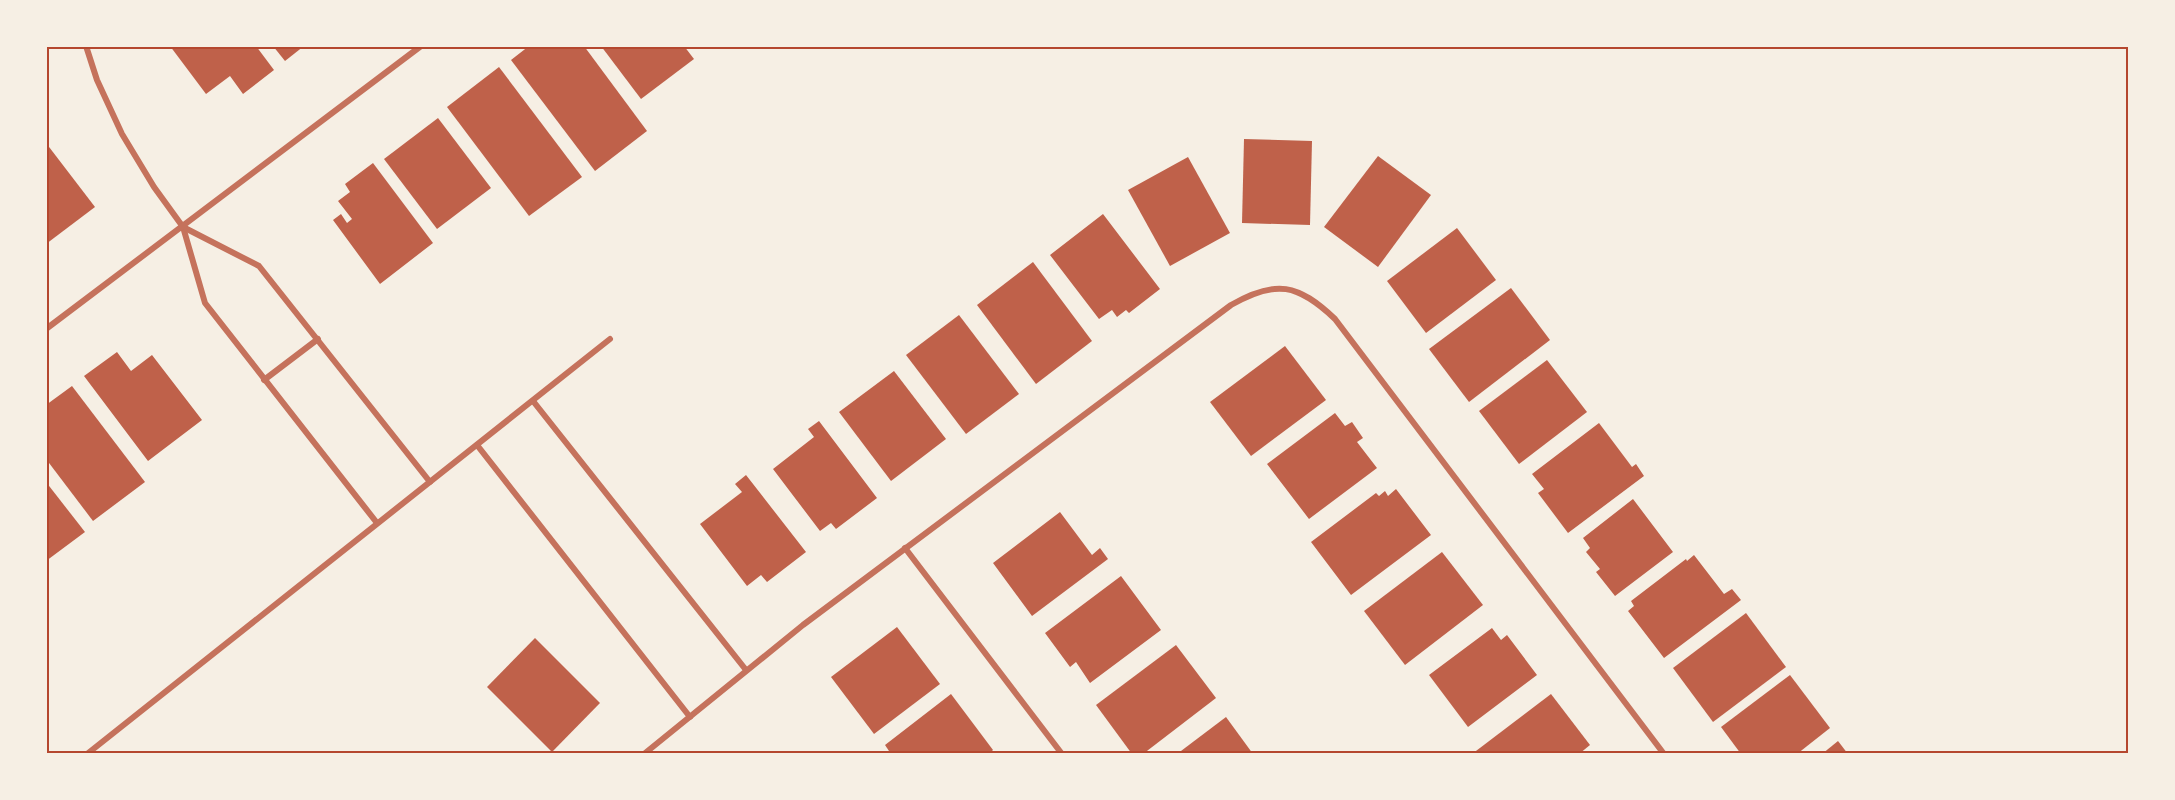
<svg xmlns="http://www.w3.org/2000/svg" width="2175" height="800" viewBox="0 0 2175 800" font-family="'Public Sans',sans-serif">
	<rect width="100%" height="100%" fill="#f6efe4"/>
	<!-- building -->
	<g fill="#bf614a">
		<path d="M 170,46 L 256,46 L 274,70 L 243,94 L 230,76 L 206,94 Z"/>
		<path d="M 273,46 L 304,46 L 285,61 Z"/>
		<path d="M 529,46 L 584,46 L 647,131 L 595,171 L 511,60 Z"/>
		<path d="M 601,46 L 684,46 L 694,59 L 641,99 Z"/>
		<path d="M 499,67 L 582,177 L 529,216 L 447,107 Z"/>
		<path d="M 438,118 L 491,188 L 437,229 L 384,159 Z"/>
		<path d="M 1244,139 L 1312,141 L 1310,225 L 1242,223 Z"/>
		<path d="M 46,143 L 95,207 L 46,244 Z"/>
		<path d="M 1378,156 L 1431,195 L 1378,267 L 1324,227 Z"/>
		<path d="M 1188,157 L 1230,233 L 1170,266 L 1128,190 Z"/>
		<path d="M 373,163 L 433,243 L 380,284 L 333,220 L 341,214 L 347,223 L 352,219 L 338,201 L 350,192 L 345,184 Z"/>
		<path d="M 1103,214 L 1160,289 L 1129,313 L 1126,310 L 1117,317 L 1112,310 L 1099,319 L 1050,255 Z"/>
		<path d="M 1457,228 L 1496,280 L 1426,333 L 1387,281 Z"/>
		<path d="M 1033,262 L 1092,341 L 1036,384 L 977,305 Z"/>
		<path d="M 1511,288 L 1550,340 L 1469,402 L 1429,349 Z"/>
		<path d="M 959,315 L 1019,394 L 966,434 L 906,355 Z"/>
		<path d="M 1285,346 L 1326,400 L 1251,456 L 1210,402 Z"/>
		<path d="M 117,352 L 131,371 L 152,355 L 202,420 L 148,461 L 84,376 Z"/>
		<path d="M 1547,360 L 1587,412 L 1519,464 L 1479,411 Z"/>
		<path d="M 894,371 L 946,439 L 891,481 L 839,412 Z"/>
		<path d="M 72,386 L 145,482 L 93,521 L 46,459 L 46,405 Z"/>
		<path d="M 1335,413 L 1345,426 L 1352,422 L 1363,438 L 1357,442 L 1377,468 L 1309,519 L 1267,464 Z"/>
		<path d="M 819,421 L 877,498 L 836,529 L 831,523 L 820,531 L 773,469 L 814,437 L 808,429 Z"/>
		<path d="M 1599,423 L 1632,467 L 1636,464 L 1644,476 L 1568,533 L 1538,493 L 1544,489 L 1532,474 Z"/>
		<path d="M 746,475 L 806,552 L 767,582 L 761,575 L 747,586 L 700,524 L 742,492 L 735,484 Z"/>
		<path d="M 46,482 L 85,532 L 46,561 Z"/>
		<path d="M 1396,489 L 1431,535 L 1351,595 L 1311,542 L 1376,493 L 1379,496 L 1385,491 L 1388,496 Z"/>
		<path d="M 1633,499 L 1673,552 L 1615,596 L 1596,572 L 1600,569 L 1586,552 L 1590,548 L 1583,538 Z"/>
		<path d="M 1060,512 L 1092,555 L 1100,548 L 1108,559 L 1032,616 L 993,563 Z"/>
		<path d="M 1442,552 L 1483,605 L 1405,665 L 1364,611 Z"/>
		<path d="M 1694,555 L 1724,594 L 1732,589 L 1741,600 L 1664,658 L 1628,611 L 1634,606 L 1631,601 L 1686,559 L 1687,561 Z"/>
		<path d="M 1121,576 L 1161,630 L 1090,683 L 1076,662 L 1070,667 L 1045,633 Z"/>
		<path d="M 1746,613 L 1786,667 L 1713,722 L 1673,668 Z"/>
		<path d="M 897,627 L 940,684 L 874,734 L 831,677 Z"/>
		<path d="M 1492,628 L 1501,640 L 1507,635 L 1537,675 L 1468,727 L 1429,675 Z"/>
		<path d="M 535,638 L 600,703 L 552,752 L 487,687 Z"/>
		<path d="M 1176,645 L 1216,698 L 1143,754 L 1132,754 L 1096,705 Z"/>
		<path d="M 1790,675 L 1830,728 L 1797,754 L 1741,754 L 1721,727 Z"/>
		<path d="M 951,694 L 993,750 L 989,754 L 891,754 L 885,745 Z"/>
		<path d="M 1551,694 L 1590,745 L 1579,754 L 1472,754 Z"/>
		<path d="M 1226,717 L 1253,754 L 1177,754 Z"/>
		<path d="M 1838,741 L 1848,754 L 1822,754 Z"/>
	</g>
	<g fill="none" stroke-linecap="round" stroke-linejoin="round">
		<!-- minor -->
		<g stroke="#c5725c" stroke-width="6">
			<path d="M 86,46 L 97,80 L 122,134 L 154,187 L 183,227 L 205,303 L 377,523"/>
			<path d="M 183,227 L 259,266 L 430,482"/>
			<path d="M 46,329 L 421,46"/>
			<path d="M 264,380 L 318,339"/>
			<path d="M 533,401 L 746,670"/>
			<path d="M 477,445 L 690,717"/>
			<path d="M 905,548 L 1062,754"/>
			<path d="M 87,754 L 610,339"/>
			<path d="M 644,754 L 803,625 L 1231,305 C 1276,279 1298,284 1335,319 L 1664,754"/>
		</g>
	</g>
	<!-- border -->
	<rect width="2175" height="800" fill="none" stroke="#f6efe4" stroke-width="96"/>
	<rect x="48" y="48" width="2079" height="704" fill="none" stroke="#b5482f" stroke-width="2"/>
</svg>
